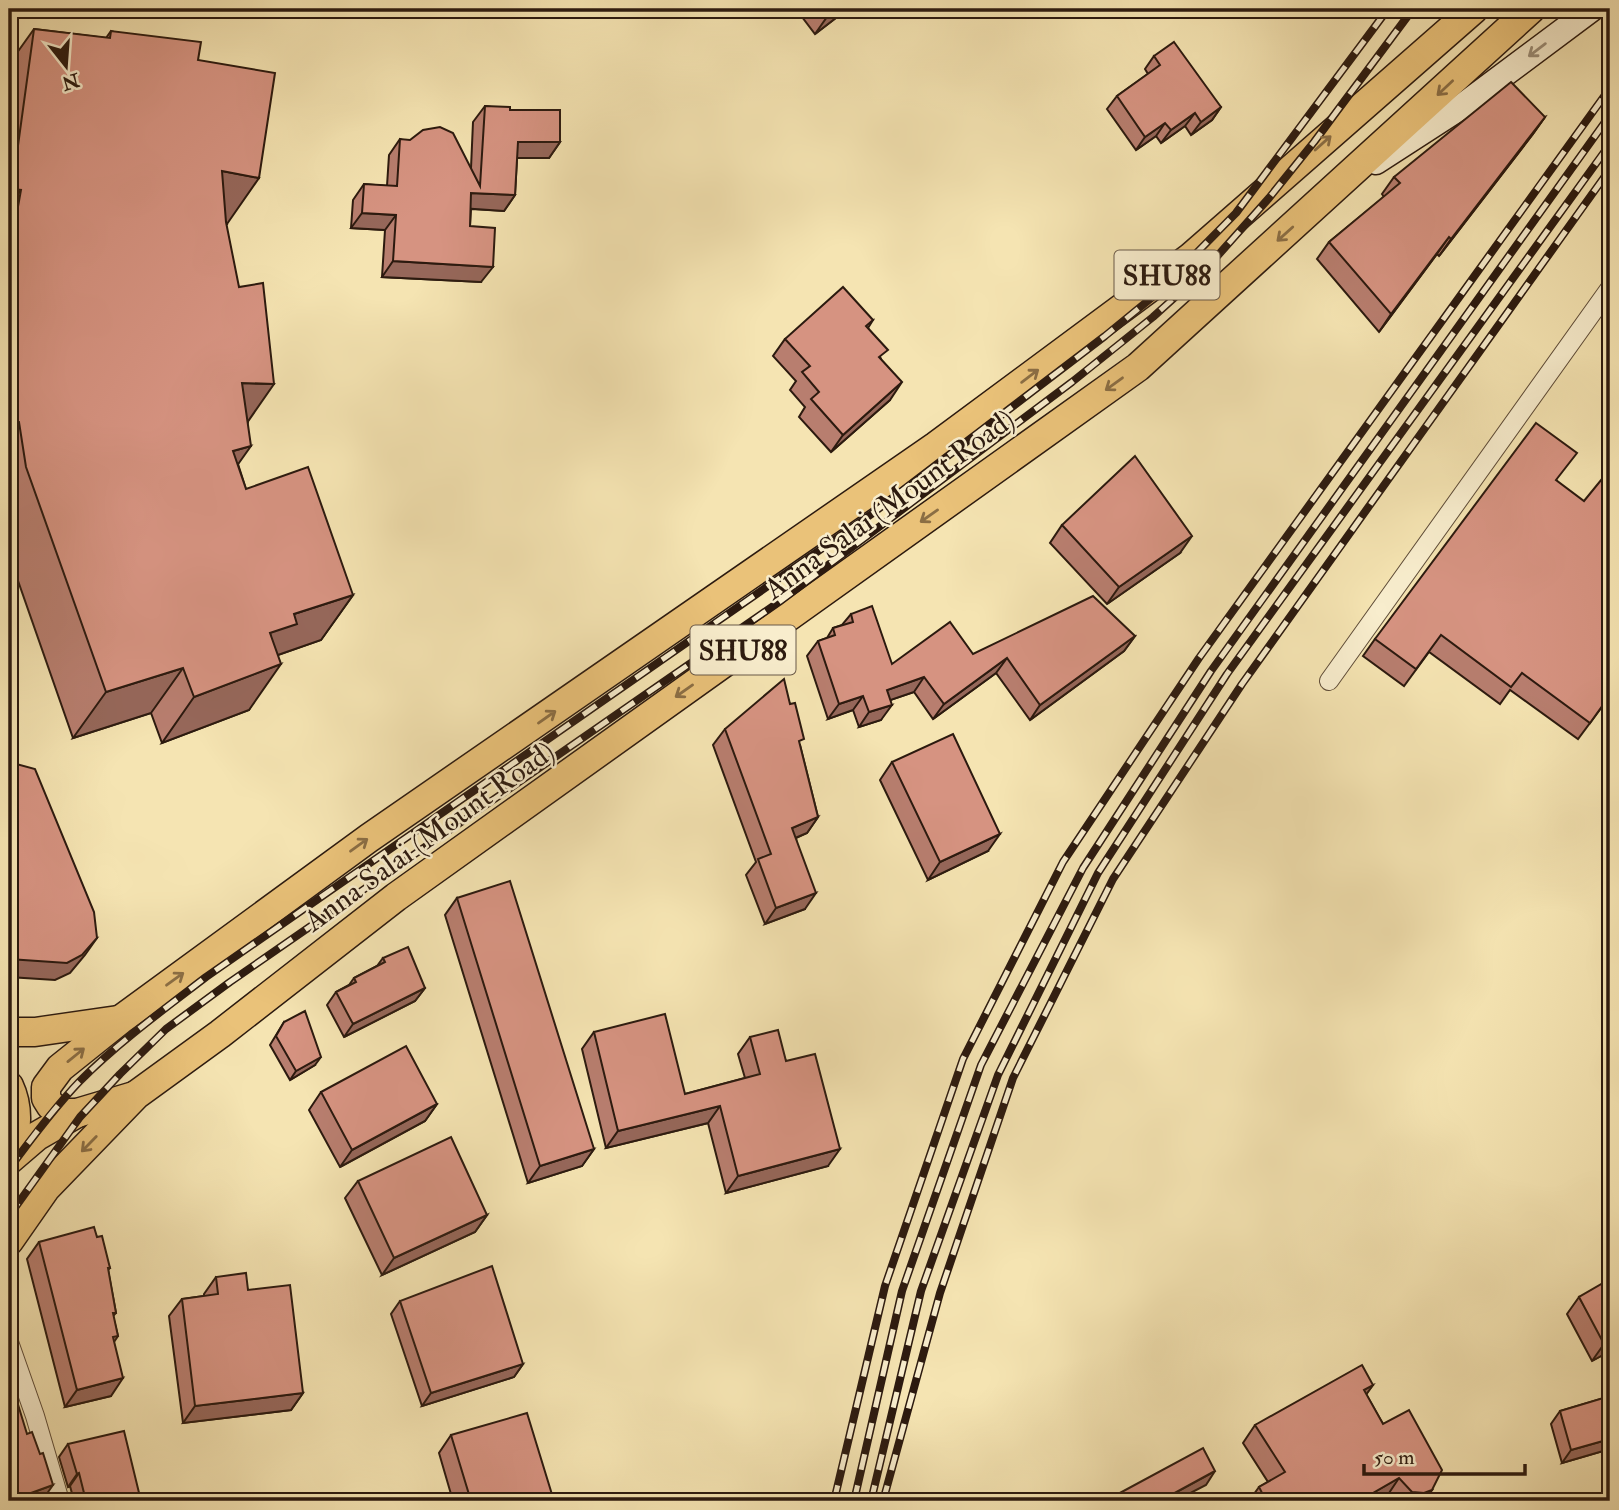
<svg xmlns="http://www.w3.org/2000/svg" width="1619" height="1510" viewBox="0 0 1619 1510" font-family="'IM FELL Double Pica',serif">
	<rect width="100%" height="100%" fill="#f5e4b2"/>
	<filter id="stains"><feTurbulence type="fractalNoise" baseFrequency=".00286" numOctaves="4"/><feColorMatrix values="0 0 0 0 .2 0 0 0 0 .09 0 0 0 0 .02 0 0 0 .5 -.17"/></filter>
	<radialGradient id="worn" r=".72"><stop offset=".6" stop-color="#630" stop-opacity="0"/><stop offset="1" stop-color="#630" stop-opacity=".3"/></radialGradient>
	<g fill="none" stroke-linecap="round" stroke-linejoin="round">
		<defs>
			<g id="minor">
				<path d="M 1329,681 L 1610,288"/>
				<path d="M 9,1342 L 35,1416 L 60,1501"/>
			</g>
			<path id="secondary" d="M 1376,162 L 1458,109 L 1592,9"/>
			<g id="primary">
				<path d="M 9,1032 L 35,1032 L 118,1020"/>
				<path d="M 9,1086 C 20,1109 17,1133 9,1156"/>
				<path d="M 134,1096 L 77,1113 L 65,1113 L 51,1106 L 46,1098 L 46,1087 L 60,1068 L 120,1020 L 369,838 L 936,446 L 1191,257 L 1474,9"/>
				<path d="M 9,1160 L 37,1136 L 77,1113"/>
				<path d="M 9,1241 L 46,1188 L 136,1095 L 220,1034 L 396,897 L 1138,367 L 1531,9"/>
			</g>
		</defs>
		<!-- minor casing -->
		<use href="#minor" stroke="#5e4c38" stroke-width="20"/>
		<!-- secondary casing -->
		<use href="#secondary" stroke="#2c1a0f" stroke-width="27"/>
		<!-- primary casing -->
		<use href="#primary" stroke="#2c1a0f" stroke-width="31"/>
		<!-- minor -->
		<use href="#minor" stroke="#f8edcd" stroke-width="18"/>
		<!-- secondary -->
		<use href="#secondary" stroke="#f8edcd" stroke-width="24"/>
		<!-- primary -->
		<use href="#primary" stroke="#eac279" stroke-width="28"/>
		<defs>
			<g id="rail">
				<path d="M 9,1169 C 31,1139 54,1108 80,1081 C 119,1042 163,1010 206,977 L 873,513 L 1105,336 L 1155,295 L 1236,213 L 1388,9"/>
				<path d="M 9,1216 L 80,1117 L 120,1074 L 166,1029 L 230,982 L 779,602 L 1072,382 L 1153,317 L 1204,271 L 1269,198 L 1314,142 L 1413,9"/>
				<path d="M 834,1501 L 885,1286 L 963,1059 L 1063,862 L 1199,658 L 1610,88"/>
				<path d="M 854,1501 L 902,1291 L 981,1065 L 1083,868 L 1211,671 L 1610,115"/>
				<path d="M 871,1501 L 921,1291 L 998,1075 L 1098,873 L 1227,674 L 1610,144"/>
				<path d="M 883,1501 L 940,1293 L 1013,1078 L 1113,879 L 1242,684 L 1610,169"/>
			</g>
		</defs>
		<!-- rail casing -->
		<use href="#rail" stroke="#2c1a0f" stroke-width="8"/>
		<!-- rail -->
		<use href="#rail" stroke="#f8edcd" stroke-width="5" stroke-dasharray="16" stroke-linecap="butt"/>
	</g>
	<!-- wall -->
	<g fill="#b87e6f" stroke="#2c1a0f" stroke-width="2">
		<path d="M 796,9 L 845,9 L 841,14 L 815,34 Z"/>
		<path d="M 34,29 L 106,38 L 111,31 L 198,60 L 227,224 L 226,224 L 248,422 L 238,464 L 246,489 L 353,595 L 321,640 L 278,655 L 249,710 L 162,743 L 151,713 L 73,738 L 9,555 L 9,64 Z"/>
		<path d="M 1154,56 L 1221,107 L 1212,120 L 1191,135 L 1185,126 L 1161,143 L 1156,136 L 1136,150 L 1107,109 L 1117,96 L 1148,74 L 1145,69 Z"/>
		<path d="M 485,106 L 510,110 L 560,142 L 549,158 L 517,158 L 515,195 L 504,211 L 471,209 L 470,226 L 481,282 L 382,277 L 385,230 L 351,228 L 353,200 L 364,184 L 387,186 L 389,155 L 400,139 L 471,168 L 473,122 Z"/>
		<path d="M 1545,117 L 1533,134 L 1439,256 L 1437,254 L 1379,332 L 1317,259 L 1329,242 L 1384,197 L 1382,194 L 1394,177 Z"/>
		<path d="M 873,320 L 868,328 L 881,359 L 890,400 L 831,452 L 799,417 L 805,407 L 790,390 L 796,381 L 773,356 L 785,339 Z"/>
		<path d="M 1557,481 L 1610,696 L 1578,739 L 1510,690 L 1500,704 L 1429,652 L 1404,686 L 1363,656 L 1375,639 Z"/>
		<path d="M 1062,525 L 1180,553 L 1107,604 L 1050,543 Z"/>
		<path d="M 851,614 L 892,664 L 1135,636 L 1124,651 L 1030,720 L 996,673 L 933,719 L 914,692 L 890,700 L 881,720 L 859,727 L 853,710 L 828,719 L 807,656 L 818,641 L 827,638 L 833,628 L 842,625 Z"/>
		<path d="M 725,729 L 800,745 L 818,817 L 807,833 L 796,838 L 805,909 L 765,924 L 746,875 L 756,862 L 713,745 Z"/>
		<path d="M 892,762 L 988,851 L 928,880 L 880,780 Z"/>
		<path d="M 457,898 L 594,1149 L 582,1166 L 528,1183 L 445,915 Z"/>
		<path d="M 383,958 L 425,988 L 415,1001 L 344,1037 L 327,1005 L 336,992 L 349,985 L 354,978 L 377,966 Z"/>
		<path d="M 284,1022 L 315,1065 L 290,1080 L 270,1045 Z"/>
		<path d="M 594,1032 L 685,1094 L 745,1078 L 738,1054 L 750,1037 L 786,1061 L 828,1166 L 726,1193 L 708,1123 L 606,1148 L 582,1049 Z"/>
		<path d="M 321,1092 L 437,1104 L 425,1121 L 340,1167 L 309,1110 Z"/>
		<path d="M 358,1181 L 487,1215 L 475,1232 L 382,1275 L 345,1198 Z"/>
		<path d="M 97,1237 L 110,1268 L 108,1270 L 116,1313 L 113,1316 L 118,1336 L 114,1342 L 111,1396 L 65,1407 L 27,1259 L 39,1242 Z"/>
		<path d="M 216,1277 L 248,1290 L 303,1393 L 291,1410 L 183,1423 L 169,1316 L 182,1299 L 204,1296 L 204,1294 Z"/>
		<path d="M 1579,1297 L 1610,1351 L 1592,1361 L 1567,1314 Z"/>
		<path d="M 400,1301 L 523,1364 L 514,1377 L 422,1406 L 391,1314 Z"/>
		<path d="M 1373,1385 L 1366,1394 L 1383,1424 L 1432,1490 L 1423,1501 L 1392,1501 L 1387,1496 L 1377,1501 L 1249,1501 L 1259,1487 L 1268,1482 L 1243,1443 L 1255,1425 Z"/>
		<path d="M 1610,1396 L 1610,1449 L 1562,1463 L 1551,1424 L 1560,1411 Z"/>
		<path d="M 451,1435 L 554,1501 L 453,1501 L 439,1453 Z"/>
		<path d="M 68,1444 L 141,1501 L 74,1501 L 70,1486 L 68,1487 L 59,1457 Z"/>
	</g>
	<!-- shaded-wall -->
	<g fill="#96675a" stroke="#2c1a0f" stroke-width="2">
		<path d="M 837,9 L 845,9 L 841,14 L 815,34 L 827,17 Z"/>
		<path d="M 1221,107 L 1212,120 L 1191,135 L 1201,122 Z"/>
		<path d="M 1195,113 L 1185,126 L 1161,143 L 1171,130 Z"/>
		<path d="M 1545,117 L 1533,134 L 1439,256 L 1451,239 Z"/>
		<path d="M 1165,123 L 1156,136 L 1136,150 L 1145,137 Z"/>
		<path d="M 518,142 L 560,142 L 549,158 L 507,158 Z"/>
		<path d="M 222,171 L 259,178 L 227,224 L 190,217 Z"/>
		<path d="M 12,189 L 21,190 L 9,207 L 9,193 Z"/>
		<path d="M 471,193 L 515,195 L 504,211 L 460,208 Z"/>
		<path d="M 362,213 L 396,215 L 385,230 L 351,228 Z"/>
		<path d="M 1449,237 L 1437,254 L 1379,332 L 1391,314 Z"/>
		<path d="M 393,261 L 493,267 L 481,282 L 382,277 Z"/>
		<path d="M 902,382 L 890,400 L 831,452 L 843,435 Z"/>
		<path d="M 242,383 L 274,384 L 242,430 Z"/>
		<path d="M 19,422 L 9,436 L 9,425 L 10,423 Z"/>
		<path d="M 251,446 L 219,491 L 233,451 Z"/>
		<path d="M 1192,536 L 1180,553 L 1107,604 L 1119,587 Z"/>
		<path d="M 353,595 L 321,640 L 275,656 L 270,633 L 294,614 Z"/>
		<path d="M 1135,636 L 1124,651 L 1030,720 L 1040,705 Z"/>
		<path d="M 1007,658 L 996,673 L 933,719 L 944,704 Z"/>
		<path d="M 281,664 L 249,710 L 162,743 L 194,697 Z"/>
		<path d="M 183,668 L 151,713 L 73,738 L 106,692 Z"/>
		<path d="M 924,677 L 914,692 L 876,705 L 887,690 Z"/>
		<path d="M 863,696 L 853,710 L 828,719 L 839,704 Z"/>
		<path d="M 892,705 L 881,720 L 859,727 L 869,712 Z"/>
		<path d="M 818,817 L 807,833 L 781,844 L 792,828 Z"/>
		<path d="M 1000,834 L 988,851 L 928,880 L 940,862 Z"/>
		<path d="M 816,893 L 805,909 L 765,924 L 776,908 Z"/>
		<path d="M 97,938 L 85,955 L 70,973 L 55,980 L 9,977 L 9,959 Z"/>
		<path d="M 425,988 L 415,1001 L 344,1037 L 353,1024 Z"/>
		<path d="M 321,1057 L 315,1065 L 290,1080 L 296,1071 Z"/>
		<path d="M 437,1104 L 425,1121 L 340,1167 L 352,1150 Z"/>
		<path d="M 720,1106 L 708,1123 L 606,1148 L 618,1131 Z"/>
		<path d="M 594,1149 L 582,1166 L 528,1183 L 540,1166 Z"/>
		<path d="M 840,1149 L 828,1166 L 726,1193 L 738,1176 Z"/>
		<path d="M 487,1215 L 475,1232 L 382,1275 L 394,1258 Z"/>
		<path d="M 1610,1340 L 1610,1351 L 1592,1361 L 1604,1344 Z"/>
		<path d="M 523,1364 L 514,1377 L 422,1406 L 431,1393 Z"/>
		<path d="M 123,1378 L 111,1396 L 65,1407 L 77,1390 Z"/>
		<path d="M 1373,1385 L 1361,1402 L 1364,1390 Z"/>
		<path d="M 303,1393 L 291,1410 L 183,1423 L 195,1406 Z"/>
		<path d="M 1610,1439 L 1610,1449 L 1562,1463 L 1571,1450 Z"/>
		<path d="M 1215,1471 L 1206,1485 L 1175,1501 L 1160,1501 Z"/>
		<path d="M 79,1473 L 70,1486 L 68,1487 L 77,1474 Z"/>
		<path d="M 1399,1478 L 1387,1496 L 1377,1501 L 1359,1501 Z"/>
		<path d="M 53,1485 L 46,1495 L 27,1501 L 9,1501 Z"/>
		<path d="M 1432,1490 L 1423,1501 L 1406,1501 L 1412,1492 Z"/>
	</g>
	<!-- building -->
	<g fill="#d69381" stroke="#2c1a0f" stroke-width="2">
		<path d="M 821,9 L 837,9 L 827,17 Z"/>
		<path d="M 34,29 L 110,38 L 111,31 L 201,42 L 198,60 L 275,73 L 259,178 L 222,171 L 226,222 L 239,287 L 263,283 L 274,384 L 242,383 L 251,446 L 233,451 L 246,489 L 308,467 L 353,595 L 294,614 L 297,624 L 270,633 L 281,664 L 194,697 L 183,668 L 106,692 L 26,467 L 19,422 L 10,423 L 9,407 L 9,281 L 15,280 L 12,240 L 21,190 L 12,189 Z"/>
		<path d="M 1174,42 L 1221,107 L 1201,122 L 1195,113 L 1171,130 L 1165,123 L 1145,137 L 1117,96 L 1160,65 L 1154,56 Z"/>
		<path d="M 1511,82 L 1545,117 L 1451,239 L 1449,237 L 1391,314 L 1329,242 L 1400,183 L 1394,177 Z"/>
		<path d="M 485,106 L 510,107 L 510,110 L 560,110 L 560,142 L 518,142 L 515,195 L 471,193 L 470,226 L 495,228 L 493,267 L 393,261 L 396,215 L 362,213 L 364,184 L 397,186 L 400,139 L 410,140 L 423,130 L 440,127 L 453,133 L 480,186 Z"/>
		<path d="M 843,287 L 873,320 L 866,326 L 888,350 L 879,357 L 902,382 L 843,435 L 811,399 L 819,392 L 802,372 L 810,366 L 785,339 Z"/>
		<path d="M 1536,423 L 1577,453 L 1556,480 L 1584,501 L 1610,469 L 1610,527 L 1608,530 L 1610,529 L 1610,695 L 1590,723 L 1522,673 L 1511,687 L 1441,635 L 1416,669 L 1375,639 Z"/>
		<path d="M 1135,456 L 1192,536 L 1119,587 L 1062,525 Z"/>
		<path d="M 1093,596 L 1135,636 L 1040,705 L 1007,658 L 944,704 L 924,677 L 887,690 L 892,705 L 869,712 L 863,696 L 839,704 L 818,641 L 835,635 L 833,628 L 853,622 L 851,614 L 872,606 L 892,664 L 950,622 L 973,654 Z"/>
		<path d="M 784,679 L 790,704 L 795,703 L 804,739 L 799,741 L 818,817 L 792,828 L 816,893 L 776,908 L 758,859 L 771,854 L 725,729 Z"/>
		<path d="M 953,734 L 1000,834 L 940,862 L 892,762 Z"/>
		<path d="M 9,762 L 35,769 L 94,912 L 97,938 L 82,955 L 67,963 L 9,959 Z"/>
		<path d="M 510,881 L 594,1149 L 540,1166 L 457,898 Z"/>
		<path d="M 408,947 L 425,988 L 353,1024 L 336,992 L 356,982 L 354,978 L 385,962 L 383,958 Z"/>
		<path d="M 305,1011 L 321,1057 L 296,1071 L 276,1036 L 284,1022 Z"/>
		<path d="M 665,1014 L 685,1094 L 760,1074 L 750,1037 L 778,1030 L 786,1061 L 815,1054 L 840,1149 L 738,1176 L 720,1106 L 618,1131 L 594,1032 Z"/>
		<path d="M 406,1046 L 437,1104 L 352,1150 L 321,1092 Z"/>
		<path d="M 451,1137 L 487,1215 L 394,1258 L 358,1181 Z"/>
		<path d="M 94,1227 L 97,1237 L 102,1236 L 110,1268 L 108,1268 L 116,1313 L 113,1313 L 118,1336 L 113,1337 L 123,1378 L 77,1390 L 39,1242 Z"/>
		<path d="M 492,1266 L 523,1364 L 431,1393 L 400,1301 Z"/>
		<path d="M 246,1273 L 248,1290 L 290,1285 L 303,1393 L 195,1406 L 182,1299 L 218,1294 L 216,1277 Z"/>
		<path d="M 1610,1279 L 1610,1340 L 1604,1344 L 1579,1297 Z"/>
		<path d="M 1362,1365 L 1373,1385 L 1364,1390 L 1383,1424 L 1409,1410 L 1442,1470 L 1432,1490 L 1424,1493 L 1412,1492 L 1399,1478 L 1359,1501 L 1266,1501 L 1259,1487 L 1285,1472 L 1255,1425 Z"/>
		<path d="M 9,1375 L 27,1434 L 32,1432 L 40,1454 L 43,1453 L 53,1485 L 9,1501 Z"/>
		<path d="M 1610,1396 L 1610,1439 L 1571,1450 L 1560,1411 Z"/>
		<path d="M 527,1413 L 554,1501 L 471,1501 L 451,1435 Z"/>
		<path d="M 124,1431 L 141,1501 L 86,1501 L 79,1473 L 77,1474 L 68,1444 Z"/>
		<path d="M 1203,1448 L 1215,1471 L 1160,1501 L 1105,1501 Z"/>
	</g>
	<!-- one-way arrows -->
	<defs><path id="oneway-shaft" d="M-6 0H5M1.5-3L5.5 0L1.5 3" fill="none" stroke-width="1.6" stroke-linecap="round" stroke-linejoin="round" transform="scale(1.75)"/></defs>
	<use stroke="#9c8e78" href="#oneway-shaft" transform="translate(1537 50) rotate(143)"/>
	<g stroke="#8b6e44">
		<use href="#oneway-shaft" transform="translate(1445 88) rotate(137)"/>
		<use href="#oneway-shaft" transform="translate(1323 143) rotate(-42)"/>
		<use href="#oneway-shaft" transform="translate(1285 234) rotate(138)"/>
		<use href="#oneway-shaft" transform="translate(1030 376) rotate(-37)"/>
		<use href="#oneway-shaft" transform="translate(1114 384) rotate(144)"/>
		<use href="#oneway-shaft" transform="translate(929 516) rotate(145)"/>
		<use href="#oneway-shaft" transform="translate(684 691) rotate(145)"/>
		<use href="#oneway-shaft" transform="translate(547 717) rotate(-35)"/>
		<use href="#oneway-shaft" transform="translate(359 845) rotate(-36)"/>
		<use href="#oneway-shaft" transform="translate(175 979) rotate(-36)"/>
		<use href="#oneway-shaft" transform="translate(76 1055) rotate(-39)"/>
		<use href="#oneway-shaft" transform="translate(89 1144) rotate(134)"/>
	</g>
	<g text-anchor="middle" stroke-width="5" stroke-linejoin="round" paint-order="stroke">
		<!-- shield labels -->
		<g fill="#f8edcd" stroke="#695948" stroke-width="2">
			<rect x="1114.5" y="250.5" width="105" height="49" rx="5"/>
			<rect x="690.5" y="625.5" width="105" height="49" rx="5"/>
		</g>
		<g font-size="28" font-weight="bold" fill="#2c1a0f">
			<text x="1167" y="285">SHU88</text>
			<text x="743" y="660">SHU88</text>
		</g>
		<!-- street labels -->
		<g font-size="30" fill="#2c1a0f" stroke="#f8edcd">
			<text transform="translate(889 504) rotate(-36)" y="10">Anna Salai (Mount Road)</text>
			<text transform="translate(429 836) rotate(-36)" y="10">Anna Salai (Mount Road)</text>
		</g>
	</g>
	<!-- margin -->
	<rect width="1619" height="1510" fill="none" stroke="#f5e4b2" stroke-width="35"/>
	<rect x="10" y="10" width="1598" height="1489" fill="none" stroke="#2c1a0f" stroke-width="3.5"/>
	<rect x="18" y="18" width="1584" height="1475" fill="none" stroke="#2c1a0f" stroke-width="2"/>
	<!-- north arrow -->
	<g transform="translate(66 66) rotate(163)" stroke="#f8edcd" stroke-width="5" paint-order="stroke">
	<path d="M0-5L12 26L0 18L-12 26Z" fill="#2c1a0f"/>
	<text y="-10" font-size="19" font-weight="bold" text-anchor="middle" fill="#2c1a0f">N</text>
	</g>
	<!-- scale -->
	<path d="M1364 1464v10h161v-10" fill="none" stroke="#2c1a0f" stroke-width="3.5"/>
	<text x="1374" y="1464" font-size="21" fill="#2c1a0f" stroke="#f8edcd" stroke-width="5" paint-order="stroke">50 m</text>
	<rect width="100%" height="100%" filter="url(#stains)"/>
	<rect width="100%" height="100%" fill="url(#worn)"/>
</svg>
